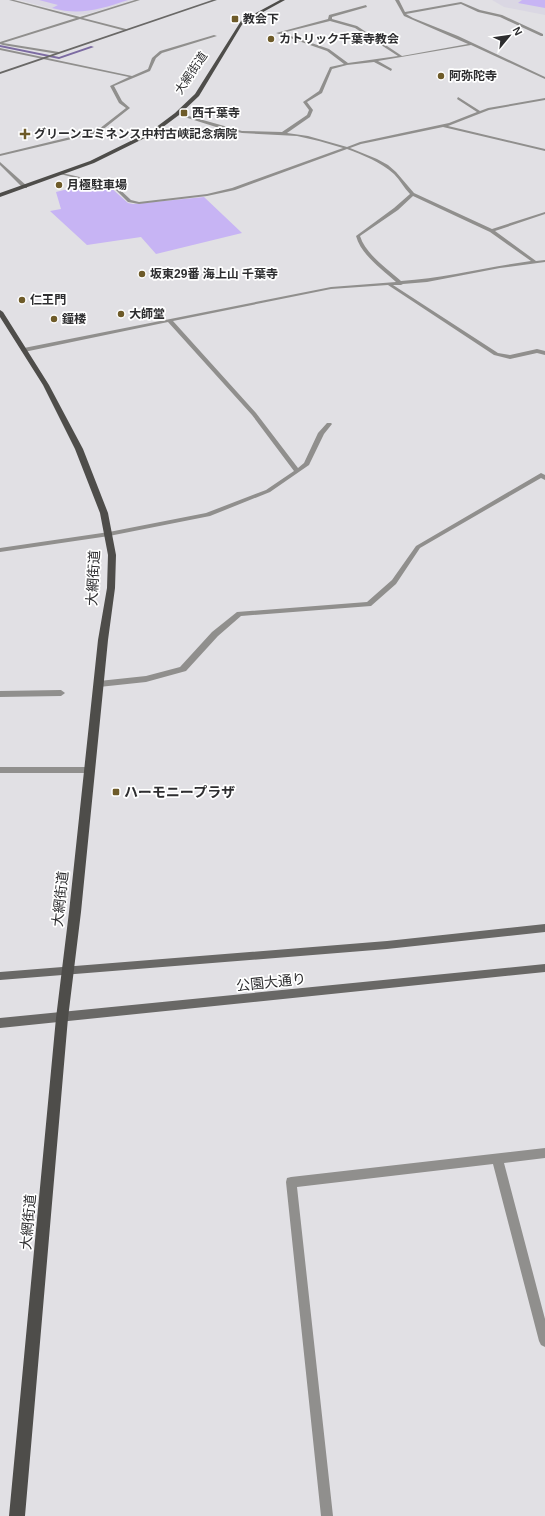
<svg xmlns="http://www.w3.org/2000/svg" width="545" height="1516" viewBox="0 0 545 1516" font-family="Helvetica,'Noto Sans JP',sans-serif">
	<rect width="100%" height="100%" fill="#e1e0e4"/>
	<!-- built -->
	<g fill="#dad7e3">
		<path d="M 19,0 L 134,0 L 87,14 L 76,15 Z"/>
		<path d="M 492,0 L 545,0 L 545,15 L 504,7 Z"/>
	</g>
	<!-- green -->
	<g fill="#c7b4f4">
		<path d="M 39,0 L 128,0 C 100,9 81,16 52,8 L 58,5 Z"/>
		<path d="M 522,0 L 545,0 L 545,8 L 518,3 Z"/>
		<path d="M 96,182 L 110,187 L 128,203 L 133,204 L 204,197 L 242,233 L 156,254 L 141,237 L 87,245 L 50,211 L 61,209 L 56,192 Z"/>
	</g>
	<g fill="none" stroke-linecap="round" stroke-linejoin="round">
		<!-- stream -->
		<path fill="#7c6ba2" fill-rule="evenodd" d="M 0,45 L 59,57 L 91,46 L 94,47 L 59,59 L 0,47 Z"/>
		<!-- street -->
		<g fill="#908f8d" fill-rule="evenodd">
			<path d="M 9,0 L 14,0 L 80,17 L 135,0 L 140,0 L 83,18 L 126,29 L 126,31 L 80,19 L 3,43 L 59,52 L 58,54 L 3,45 L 0,44 L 0,42 L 76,18 Z"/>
			<path d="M 395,0 L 399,0 L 405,12 L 461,2 L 480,10 L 502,15 L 543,34 L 543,36 L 541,36 L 500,17 L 478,12 L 461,4 L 406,14 L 413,18 L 458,36 L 545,77 L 545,79 L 471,45 L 378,61 L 392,69 L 391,71 L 374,62 L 347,65 L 332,69 L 322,93 L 307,102 L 313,110 L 310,117 L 287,133 L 308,136 L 347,147 L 360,142 L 449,123 L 477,112 L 457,99 L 458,97 L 480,111 L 488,108 L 545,98 L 545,100 L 489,110 L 448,126 L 545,149 L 545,151 L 443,127 L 361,144 L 350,148 L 377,159 L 388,165 L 396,172 L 414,193 L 492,229 L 545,212 L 545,214 L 495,231 L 536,261 L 545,260 L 545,262 L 500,268 L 427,282 L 403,284 L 401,285 L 393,285 L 498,353 L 510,355 L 537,349 L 545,351 L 545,355 L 537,353 L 510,359 L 494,355 L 388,285 L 331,289 L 173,321 L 256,413 L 298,468 L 304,463 L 318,433 L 327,423 L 331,423 L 332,424 L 324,434 L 309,465 L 270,492 L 210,516 L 109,536 L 0,552 L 0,548 L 109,532 L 206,513 L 266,490 L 294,471 L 252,415 L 168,322 L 24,352 L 21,350 L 24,348 L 331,287 L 396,282 C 382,269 361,255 356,236 L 394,208 L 410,194 C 404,188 400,180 394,174 C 381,162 363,155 347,149 L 235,190 L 207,196 L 139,204 L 128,202 L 113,187 L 60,174 L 62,173 L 115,185 L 131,200 L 139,202 L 207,194 L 232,188 L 343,148 L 319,141 L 297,136 L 242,133 L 216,127 L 175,114 L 178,113 L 242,131 L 282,132 L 307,115 L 309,110 L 303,102 L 319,91 L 330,67 L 344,64 L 327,51 L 276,33 L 328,19 L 329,15 L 366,5 L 367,7 L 332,17 L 332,19 L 357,26 L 402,56 L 468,44 L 404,16 ZM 330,21 L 355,28 L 398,56 L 348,63 L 329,49 L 282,33 ZM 413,196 L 490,232 L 531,261 C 488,267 445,278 401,281 C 388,269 366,255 360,236 L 398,210 Z"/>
			<path d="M 214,35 L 217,36 L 162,53 L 156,58 L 150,71 L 114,86 L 122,101 L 130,108 L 101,131 L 93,134 L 0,156 L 0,154 L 91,132 L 99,129 L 126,108 L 119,103 L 110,86 L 129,77 L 0,50 L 0,48 L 132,76 L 148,69 L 152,58 L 160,51 Z"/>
			<path d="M 0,162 L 27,186 L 27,188 L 23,188 L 0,165 Z"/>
			<path d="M 541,473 L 545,475 L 545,480 L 541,478 L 420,548 L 396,584 L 371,606 L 241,616 L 218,636 L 186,671 L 146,682 L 99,687 L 95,684 L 99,681 L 146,676 L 180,667 L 212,632 L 237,612 L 367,602 L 392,580 L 416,546 Z"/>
			<path d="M 61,690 L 65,693 L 61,696 L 0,697 L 0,691 Z"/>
			<path d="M 0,767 L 90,767 L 93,768 L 94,770 L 93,772 L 90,773 L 0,773 Z"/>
			<path d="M 545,1148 L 545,1158 L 504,1163 L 545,1319 L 545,1347 L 541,1345 L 539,1341 L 493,1164 L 297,1187 L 333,1516 L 321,1516 L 286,1182 L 287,1178 L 291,1177 Z"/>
		</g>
		<!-- secondary -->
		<g fill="#696866" fill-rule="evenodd">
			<path d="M 212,0 L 217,0 L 0,74 L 0,72 Z"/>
			<path d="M 545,924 L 545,932 L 387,949 L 0,980 L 0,972 L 387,941 Z"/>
			<path d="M 545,964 L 545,972 L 0,1028 L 0,1018 Z"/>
		</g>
		<!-- primary -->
		<g fill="#4e4d4a" fill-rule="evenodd">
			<path d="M 280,0 L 285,0 L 243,23 L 199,96 L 179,115 L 155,133 L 94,163 L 0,197 L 0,193 L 90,161 L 151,131 L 175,113 L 195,94 L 241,21 Z"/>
			<path d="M 0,310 L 3,312 L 49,385 L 83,449 L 108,513 L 116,555 L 115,588 L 108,640 L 81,912 L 68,1018 L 25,1516 L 9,1516 L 56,1018 L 69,912 L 98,640 L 107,588 L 108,555 L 100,513 L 75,449 L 43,385 L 0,317 Z"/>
		</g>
	</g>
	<!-- markers -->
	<g fill="#6e5b29" stroke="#fff" stroke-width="1.5">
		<rect x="231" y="15" width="8" height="8" rx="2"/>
		<circle cx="271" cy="39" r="4"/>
		<circle cx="441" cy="76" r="4"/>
		<rect x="180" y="109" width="8" height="8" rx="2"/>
		<path d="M23 128h4v4h4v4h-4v4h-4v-4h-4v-4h4z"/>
		<circle cx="59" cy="185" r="4"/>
		<circle cx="142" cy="274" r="4"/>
		<circle cx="22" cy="300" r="4"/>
		<circle cx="121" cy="314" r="4"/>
		<circle cx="54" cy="319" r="4"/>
		<rect x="112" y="788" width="8" height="8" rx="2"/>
	</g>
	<g text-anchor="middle" stroke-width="3.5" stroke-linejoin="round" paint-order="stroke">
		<!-- far-poi labels -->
		<g font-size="12" font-weight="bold" fill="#2d2d2f" stroke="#fff" text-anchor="start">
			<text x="243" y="23">教会下</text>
			<text x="279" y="43">カトリック千葉寺教会</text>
			<text x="449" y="80">阿弥陀寺</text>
			<text x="192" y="117">西千葉寺</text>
			<text x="34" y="138">グリーンエミネンス中村古峡記念病院</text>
			<text x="67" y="189">月極駐車場</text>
			<text x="150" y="278">坂東29番 海上山 千葉寺</text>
			<text x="30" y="304">仁王門</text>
			<text x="129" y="318">大師堂</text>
			<text x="62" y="323">鐘楼</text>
		</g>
		<!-- far-street labels -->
		<g font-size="12" fill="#2d2d2f" stroke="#fff">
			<text transform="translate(191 73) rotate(-56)" y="4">大網街道</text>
		</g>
		<!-- street labels -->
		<g font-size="14" fill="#2d2d2f" stroke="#fff">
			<text transform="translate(93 578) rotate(-87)" y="5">大網街道</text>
			<text transform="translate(60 899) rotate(-84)" y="5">大網街道</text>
			<text transform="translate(271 982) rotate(-6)" y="5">公園大通り</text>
			<text transform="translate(28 1222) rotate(-85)" y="5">大網街道</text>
		</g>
		<!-- poi labels -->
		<g font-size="14" font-weight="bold" fill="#2d2d2f" stroke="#fff" text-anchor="start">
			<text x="124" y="797">ハーモニープラザ</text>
		</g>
	</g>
	<!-- north arrow -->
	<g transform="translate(509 36) rotate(61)" stroke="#ffffff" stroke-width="3" paint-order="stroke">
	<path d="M0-3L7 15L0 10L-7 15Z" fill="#2d2d2f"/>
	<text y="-6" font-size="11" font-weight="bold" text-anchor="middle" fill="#2d2d2f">N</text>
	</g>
</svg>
